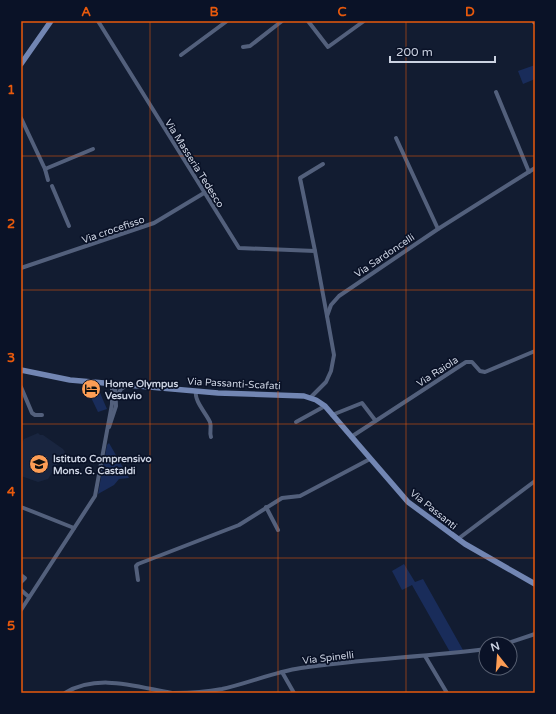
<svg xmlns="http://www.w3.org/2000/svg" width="556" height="714" viewBox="0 0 556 714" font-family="'Varela Round',sans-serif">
	<rect width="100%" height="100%" fill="#121c31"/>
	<!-- built -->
	<path fill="#19253f" d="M 38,433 L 40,435 L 43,435 L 63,449 L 65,452 L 48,479 L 38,482 L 21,476 L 21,445 L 24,439 Z"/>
	<!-- green -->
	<g fill="#192c5a">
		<path d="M 535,65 L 535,79 L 523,84 L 518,71 Z"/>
		<path d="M 85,385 L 97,386 L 107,409 L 98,412 Z"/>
		<path d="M 109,443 L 129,478 L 119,479 L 114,485 L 98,494 L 107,445 Z"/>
		<path d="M 404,564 L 415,582 L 423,579 L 463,650 L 450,652 L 412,585 L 402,590 L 392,571 Z"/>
	</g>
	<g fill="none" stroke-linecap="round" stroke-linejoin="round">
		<!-- street -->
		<g stroke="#53607c" stroke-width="4">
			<path d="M 98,21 L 239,248 L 315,251 L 327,316"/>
			<path d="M 308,21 L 328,47 L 364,21"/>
			<path d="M 243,47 L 250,46 L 282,21"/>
			<path d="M 181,55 L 227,21"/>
			<path d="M 496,92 L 529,172"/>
			<path d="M 21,118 L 45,169 L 93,149"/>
			<path d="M 396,138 L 438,229"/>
			<path d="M 45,169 L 48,180"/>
			<path d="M 52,186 L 69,226"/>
			<path d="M 315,251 L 300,178 L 323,164"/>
			<path d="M 21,268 L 154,223 L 204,193"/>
			<path d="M 21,387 L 32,413 L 35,415 L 42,415"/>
			<path d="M 196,391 C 194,401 206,413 210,422 C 212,428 209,432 211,437"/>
			<path d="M 117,396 L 121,389 L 127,385"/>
			<path d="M 311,397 L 326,382 L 331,371 L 334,355 L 327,316 L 331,305 L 339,296 L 438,229 L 535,168"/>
			<path d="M 332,415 L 362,403 L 375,420"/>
			<path d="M 296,422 L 325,406"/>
			<path d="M 109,427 L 116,406 L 115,383"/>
			<path d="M 351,437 L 466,362 L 472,362 L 480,371 L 485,372 L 535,351"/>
			<path d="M 21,507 L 74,528"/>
			<path d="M 266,507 L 278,530"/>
			<path d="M 458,539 L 535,481"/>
			<path d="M 21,575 L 25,578 L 21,582"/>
			<path d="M 138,580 L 136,566 L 138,564 L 239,525 L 282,498 L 300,496 L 370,459"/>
			<path d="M 21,590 L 29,597"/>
			<path d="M 21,610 L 95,496 L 112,404 L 112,383"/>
			<path d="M 505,644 L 535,634"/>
			<path d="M 425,656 L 447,693"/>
			<path d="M 282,672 L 294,693"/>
			<path d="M 65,693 C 98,673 137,687 172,693"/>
			<path d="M 174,693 C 190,693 206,692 222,689 C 249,683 274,672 301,668 C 363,659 425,657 486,649"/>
		</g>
		<!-- secondary -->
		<g stroke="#7286b3" stroke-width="5.5">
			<path d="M 535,21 L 535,22"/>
			<path d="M 21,64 L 51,21"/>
			<path d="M 21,370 L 70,380 L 218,393 L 304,396 L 316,400 L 325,406 L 408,502 L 465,544 L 535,584"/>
		</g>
	</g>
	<!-- grid -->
	<path fill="none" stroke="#e8590c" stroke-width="1" stroke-opacity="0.55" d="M 150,21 L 150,693M 278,21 L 278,693M 406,21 L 406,693M 21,156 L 535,156M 21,290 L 535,290M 21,424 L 535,424M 21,558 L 535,558"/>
	<!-- icons -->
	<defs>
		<symbol id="hotel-disc" viewBox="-11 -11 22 22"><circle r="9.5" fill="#fd9d55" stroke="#0a1227"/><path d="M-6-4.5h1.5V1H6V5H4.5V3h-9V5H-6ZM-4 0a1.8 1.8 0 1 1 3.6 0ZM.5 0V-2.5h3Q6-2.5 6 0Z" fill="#111"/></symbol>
		<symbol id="school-disc" viewBox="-11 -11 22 22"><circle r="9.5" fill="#fd9d55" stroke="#0a1227"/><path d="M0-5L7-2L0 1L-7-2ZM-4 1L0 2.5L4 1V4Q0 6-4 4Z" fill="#111"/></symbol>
	</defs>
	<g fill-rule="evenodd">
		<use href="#hotel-disc" x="80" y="378" width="22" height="22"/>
		<use href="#school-disc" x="28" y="453" width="22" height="22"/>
	</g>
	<g text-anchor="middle" stroke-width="3.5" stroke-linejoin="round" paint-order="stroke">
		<!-- street labels -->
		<g font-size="10" fill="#cbd2e1" stroke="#0a1227">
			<text transform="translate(195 163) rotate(58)" y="4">Via Masseria Tedesco</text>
			<text transform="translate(113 229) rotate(-19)" y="4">Via crocefisso</text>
			<text transform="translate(384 255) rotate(-34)" y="4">Via Sardoncelli</text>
			<text transform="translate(437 371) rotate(-33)" y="4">Via Raiola</text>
			<text transform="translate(234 383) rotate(3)" y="4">Via Passanti-Scafati</text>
			<text transform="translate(434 509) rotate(39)" y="4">Via Passanti</text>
			<text transform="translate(328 657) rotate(-7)" y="4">Via Spinelli</text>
		</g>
		<!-- poi labels -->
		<g font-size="10" font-weight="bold" fill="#cbd2e1" stroke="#0a1227" text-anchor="start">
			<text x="105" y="387">Home Olympus<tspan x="105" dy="12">Vesuvio</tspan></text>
			<text x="53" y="462">Istituto Comprensivo<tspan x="53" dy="12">Mons. G. Castaldi</tspan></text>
		</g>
	</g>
	<!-- border -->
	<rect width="556" height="714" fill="none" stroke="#0a1227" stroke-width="44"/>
	<!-- north arrow -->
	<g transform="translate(498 656) rotate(343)"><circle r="19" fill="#0a1227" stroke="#575f71"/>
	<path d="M0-3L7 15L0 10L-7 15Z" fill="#fd9d55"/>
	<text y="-6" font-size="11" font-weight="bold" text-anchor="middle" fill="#cbd2e1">N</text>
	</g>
	<!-- scale -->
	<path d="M390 56v6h105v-6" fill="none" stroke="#cbd2e1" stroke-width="2"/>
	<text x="396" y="56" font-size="12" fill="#cbd2e1" stroke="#0a1227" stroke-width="3" paint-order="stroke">200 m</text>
	<rect x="22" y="22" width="512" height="670" fill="none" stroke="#e8590c" stroke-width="1.5"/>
	<g font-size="13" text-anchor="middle" font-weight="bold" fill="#e8590c">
		<text x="86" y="16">A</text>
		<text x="214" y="16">B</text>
		<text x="342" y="16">C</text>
		<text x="470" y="16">D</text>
		<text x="11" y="94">1</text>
		<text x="11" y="228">2</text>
		<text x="11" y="362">3</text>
		<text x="11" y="496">4</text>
		<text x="11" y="630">5</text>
	</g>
</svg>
